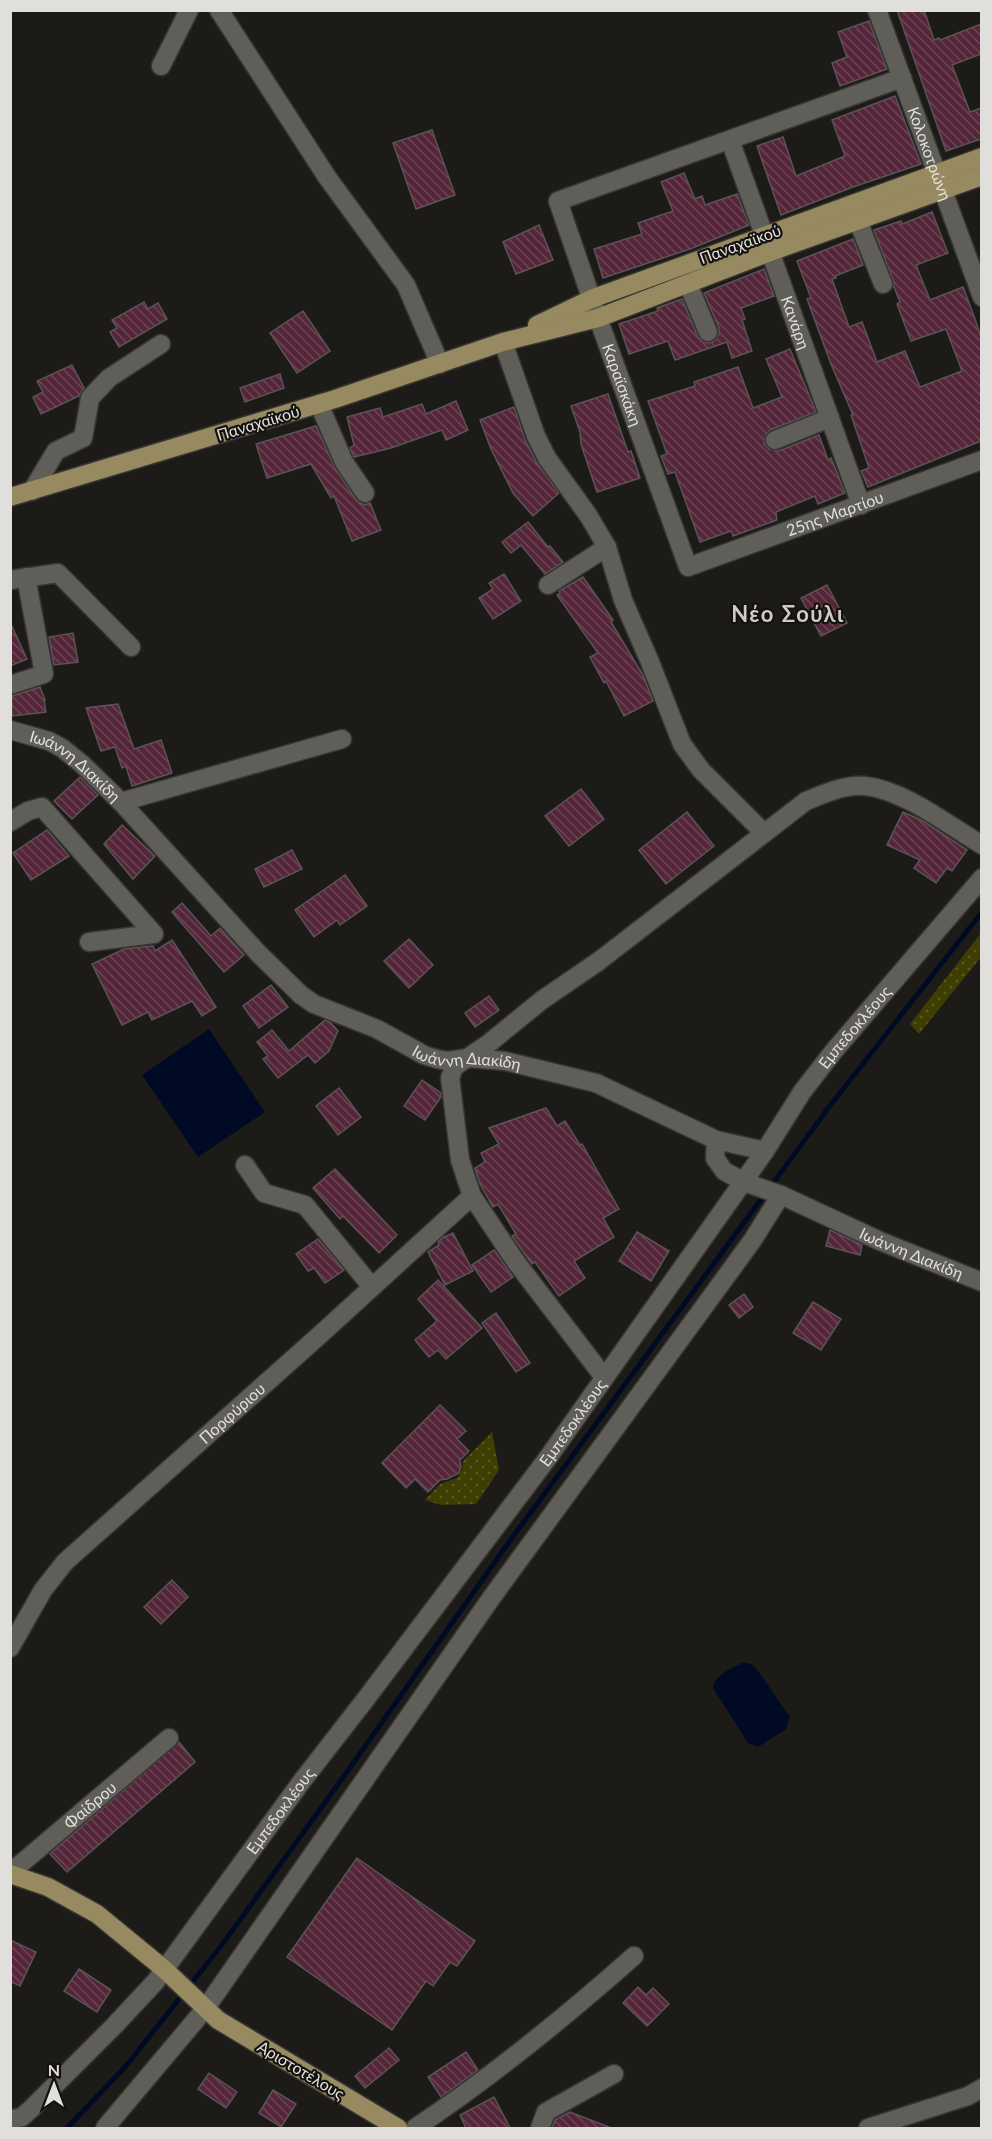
<svg xmlns="http://www.w3.org/2000/svg" width="992" height="2139" viewBox="0 0 992 2139" font-family="Lato,sans-serif">
	<defs>
		<pattern id="grass-dots" width="8" height="8" patternUnits="userSpaceOnUse" patternTransform="scale(1.5)"><rect width="8" height="8" fill="#3e3e02"/><path d="M2 2h.1M6 6h.1" fill="none" stroke="#5a5926" stroke-width="1.8" stroke-linecap="round"/></pattern>
		<pattern id="building-back-hatch" width="6" height="6" patternUnits="userSpaceOnUse" patternTransform="scale(1.5)"><rect width="6" height="6" fill="#55253a"/><path d="M-1 5l2 2M0 0l6 6M5-1l2 2" fill="none" stroke="#6d4456"/></pattern>
	</defs>
	<rect width="100%" height="100%" fill="#1d1b17"/>
	<!-- grass -->
	<g fill="url(#grass-dots)">
		<path d="M 981,933 L 981,957 L 919,1034 L 910,1024 Z"/>
		<path d="M 492,1432 L 499,1470 L 476,1504 L 441,1505 L 425,1500 L 440,1484 L 457,1478 L 462,1470 L 463,1461 Z"/>
	</g>
	<!-- water -->
	<g fill="#000a24">
		<path d="M 209,1029 L 265,1112 L 198,1157 L 142,1075 Z"/>
		<path d="M 742,1663 L 749,1663 L 755,1667 L 790,1717 L 786,1729 L 758,1747 L 748,1743 L 713,1688 C 714,1675 731,1669 742,1663 Z"/>
	</g>
	<g fill="none" stroke-linecap="round" stroke-linejoin="round">
		<!-- stream -->
		<g stroke="#000a24" stroke-width="5">
			<path d="M 771,1186 L 829,1107 L 982,912"/>
			<path d="M 67,2128 L 126,2066 L 221,1946 L 342,1779 L 509,1542 L 765,1194"/>
		</g>
	</g>
	<!-- building -->
	<g fill="url(#building-back-hatch)" stroke="#5a5457" stroke-width="1.5">
		<path d="M 897,10 L 924,10 L 934,40 L 939,38 L 940,40 L 981,24 L 981,54 L 952,65 L 970,112 L 981,108 L 981,139 L 946,151 Z"/>
		<path d="M 869,21 L 887,69 L 840,86 L 832,63 L 847,57 L 838,32 Z"/>
		<path d="M 895,96 L 921,164 L 853,187 L 781,215 L 757,146 L 783,137 L 796,176 L 845,156 L 832,120 Z"/>
		<path d="M 432,130 L 455,195 L 416,209 L 393,143 Z"/>
		<path d="M 684,173 L 695,199 L 702,196 L 705,205 L 737,194 L 749,225 L 690,249 L 603,278 L 594,249 L 642,234 L 638,223 L 673,211 L 661,182 Z"/>
		<path d="M 932,212 L 948,253 L 916,265 L 930,300 L 963,287 L 975,319 L 981,337 L 981,441 L 868,487 L 861,471 L 869,468 L 851,415 L 853,415 L 831,364 L 807,299 L 811,298 L 797,261 L 853,239 L 863,265 L 835,276 L 836,278 L 832,279 L 849,327 L 862,322 L 877,362 L 905,351 L 920,387 L 962,371 L 946,329 L 911,341 L 897,304 L 900,302 L 894,287 L 893,280 L 874,230 L 901,221 L 902,224 Z"/>
		<path d="M 539,225 L 553,260 L 516,274 L 503,242 Z"/>
		<path d="M 764,269 L 774,296 L 741,308 L 745,319 L 742,320 L 752,351 L 732,358 L 727,342 L 675,360 L 668,341 L 629,354 L 619,324 L 658,311 L 657,308 L 682,299 L 698,337 L 706,343 L 713,342 L 719,334 L 719,328 L 704,293 Z"/>
		<path d="M 144,302 L 148,309 L 158,303 L 167,319 L 119,347 L 110,332 L 117,328 L 112,320 Z"/>
		<path d="M 303,311 L 330,351 L 297,373 L 270,333 Z"/>
		<path d="M 790,349 L 816,412 L 770,430 L 766,434 L 764,444 L 769,449 L 779,451 L 819,435 L 828,460 L 831,458 L 845,493 L 818,504 L 815,496 L 776,512 L 777,520 L 733,536 L 731,531 L 700,542 L 675,472 L 668,474 L 661,456 L 667,454 L 648,401 L 695,386 L 694,382 L 738,367 L 753,408 L 782,397 L 766,359 Z"/>
		<path d="M 72,365 L 84,388 L 79,396 L 41,414 L 33,397 L 43,392 L 37,381 Z"/>
		<path d="M 280,374 L 284,388 L 245,402 L 240,388 Z"/>
		<path d="M 608,394 L 628,452 L 631,451 L 640,478 L 597,492 L 581,444 L 580,432 L 571,406 Z"/>
		<path d="M 456,401 L 468,430 L 446,440 L 442,430 L 391,448 L 354,457 L 350,448 L 354,445 L 347,417 L 380,408 L 383,417 L 422,404 L 426,414 Z"/>
		<path d="M 514,407 L 525,440 L 537,463 L 559,493 L 533,516 L 513,493 L 491,449 L 480,420 Z"/>
		<path d="M 316,426 L 335,468 L 356,500 L 364,505 L 370,503 L 381,530 L 352,541 L 334,496 L 331,498 L 311,464 L 267,478 L 256,444 Z"/>
		<path d="M 528,522 L 548,547 L 550,546 L 563,562 L 545,574 L 521,545 L 511,553 L 502,542 Z"/>
		<path d="M 504,574 L 521,601 L 493,619 L 479,598 L 493,589 L 489,583 Z"/>
		<path d="M 583,577 L 613,620 L 611,622 L 643,675 L 653,701 L 624,716 L 606,681 L 604,683 L 590,657 L 598,653 L 557,595 L 560,593 L 559,591 Z"/>
		<path d="M 827,585 L 847,623 L 821,636 L 801,598 Z"/>
		<path d="M 10,622 L 27,659 L 10,666 Z"/>
		<path d="M 73,633 L 78,662 L 54,665 L 49,637 Z"/>
		<path d="M 40,687 L 45,700 L 44,700 L 46,712 L 12,716 L 12,696 Z"/>
		<path d="M 118,704 L 134,749 L 161,740 L 172,773 L 132,786 L 126,766 L 122,768 L 115,747 L 101,751 L 86,708 Z"/>
		<path d="M 80,777 L 98,795 L 72,819 L 54,801 Z"/>
		<path d="M 581,789 L 604,819 L 569,846 L 545,816 Z"/>
		<path d="M 687,812 L 714,846 L 666,884 L 639,850 Z"/>
		<path d="M 903,812 L 923,821 L 967,850 L 952,871 L 947,868 L 936,883 L 914,868 L 920,860 L 887,845 Z"/>
		<path d="M 122,825 L 155,856 L 133,879 L 104,844 Z"/>
		<path d="M 47,830 L 69,856 L 31,880 L 13,853 Z"/>
		<path d="M 292,850 L 302,869 L 264,887 L 255,869 Z"/>
		<path d="M 345,875 L 367,906 L 340,925 L 337,920 L 314,937 L 295,910 Z"/>
		<path d="M 182,903 L 211,936 L 220,928 L 244,955 L 224,972 L 172,912 Z"/>
		<path d="M 409,939 L 433,965 L 409,988 L 384,961 Z"/>
		<path d="M 172,940 L 216,1007 L 202,1016 L 192,1001 L 152,1020 L 148,1012 L 122,1025 L 92,964 L 124,949 L 153,946 L 155,951 Z"/>
		<path d="M 271,985 L 288,1007 L 259,1028 L 243,1006 Z"/>
		<path d="M 489,996 L 499,1010 L 475,1027 L 465,1013 Z"/>
		<path d="M 325,1020 L 331,1023 L 338,1031 L 329,1051 L 315,1063 L 308,1055 L 278,1078 L 263,1059 L 268,1056 L 257,1042 L 272,1030 L 289,1051 Z"/>
		<path d="M 422,1080 L 441,1093 L 441,1097 L 425,1120 L 404,1106 Z"/>
		<path d="M 339,1088 L 361,1117 L 338,1135 L 316,1106 Z"/>
		<path d="M 546,1108 L 557,1126 L 565,1121 L 580,1145 L 582,1144 L 619,1209 L 603,1218 L 614,1237 L 574,1261 L 585,1278 L 559,1296 L 535,1262 L 532,1264 L 512,1236 L 516,1234 L 498,1204 L 493,1207 L 480,1184 L 475,1168 L 485,1162 L 481,1153 L 499,1144 L 489,1128 Z"/>
		<path d="M 335,1169 L 397,1235 L 379,1253 L 343,1216 L 340,1219 L 313,1188 Z"/>
		<path d="M 830,1230 L 862,1245 L 860,1255 L 826,1246 Z"/>
		<path d="M 637,1232 L 669,1251 L 651,1281 L 619,1261 Z"/>
		<path d="M 453,1233 L 473,1271 L 445,1285 L 428,1252 L 439,1245 L 438,1242 L 442,1238 Z"/>
		<path d="M 318,1239 L 344,1270 L 325,1283 L 314,1268 L 308,1271 L 296,1254 Z"/>
		<path d="M 494,1250 L 513,1277 L 491,1292 L 472,1265 Z"/>
		<path d="M 438,1280 L 482,1328 L 446,1359 L 438,1350 L 429,1357 L 415,1340 L 437,1321 L 418,1299 Z"/>
		<path d="M 744,1294 L 753,1307 L 739,1318 L 729,1305 Z"/>
		<path d="M 813,1302 L 841,1319 L 821,1350 L 793,1333 Z"/>
		<path d="M 496,1313 L 530,1363 L 516,1372 L 482,1323 Z"/>
		<path d="M 440,1405 L 466,1431 L 457,1439 L 469,1451 L 460,1460 L 461,1467 L 459,1473 L 447,1479 L 440,1480 L 428,1492 L 415,1479 L 406,1488 L 382,1463 Z"/>
		<path d="M 172,1580 L 188,1597 L 161,1624 L 144,1607 Z"/>
		<path d="M 179,1742 L 195,1762 L 67,1872 L 50,1854 Z"/>
		<path d="M 357,1858 L 475,1941 L 457,1966 L 450,1962 L 433,1986 L 426,1981 L 392,2030 L 287,1957 Z"/>
		<path d="M 10,1940 L 36,1952 L 20,1986 L 10,1981 Z"/>
		<path d="M 79,1969 L 111,1990 L 97,2012 L 64,1991 Z"/>
		<path d="M 638,1987 L 646,1995 L 653,1988 L 669,2004 L 647,2026 L 623,2003 Z"/>
		<path d="M 389,2048 L 399,2060 L 365,2088 L 355,2076 Z"/>
		<path d="M 466,2052 L 478,2070 L 441,2097 L 428,2077 Z"/>
		<path d="M 209,2073 L 237,2092 L 226,2108 L 198,2089 Z"/>
		<path d="M 273,2090 L 296,2104 L 281,2127 L 259,2113 Z"/>
		<path d="M 494,2097 L 510,2128 L 466,2128 L 460,2115 Z"/>
		<path d="M 570,2112 L 609,2127 L 608,2128 L 552,2128 L 555,2120 Z"/>
	</g>
	<g fill="none" stroke-linecap="round" stroke-linejoin="round">
		<defs>
			<g id="minor">
				<path d="M 219,10 L 327,177 L 406,285 L 440,364"/>
				<path id="s1" d="M 877,10 L 982,297"/>
				<path d="M 161,66 L 189,10"/>
				<path id="s2" d="M 902,78 L 558,201 L 598,318 L 688,567 L 982,460"/>
				<path id="s3" d="M 730,140 L 861,505"/>
				<path d="M 858,221 L 883,284"/>
				<path d="M 688,284 L 708,332"/>
				<path d="M 503,342 L 536,436 L 547,458 L 588,515 L 607,547 L 623,600 L 650,662 L 682,744 L 701,770 L 764,833"/>
				<path d="M 319,404 L 344,462 L 365,493"/>
				<path d="M 775,440 L 830,418"/>
				<path d="M 32,491 L 56,451 L 83,438 L 90,398 L 109,378 L 161,344"/>
				<path d="M 10,580 L 58,573 L 131,647"/>
				<path d="M 548,585 L 607,547"/>
				<path d="M 10,685 L 44,674 L 26,577"/>
				<path id="s4" d="M 10,730 L 49,741 L 62,748 L 82,764 L 121,802 L 258,953 L 301,995 L 314,1004 L 377,1029 L 424,1055 L 437,1059 L 447,1061 L 469,1058 L 505,1061 L 596,1083 L 716,1140 L 715,1158 L 724,1171 L 744,1182 L 781,1195 L 880,1241 L 982,1282"/>
				<path d="M 121,802 L 342,739"/>
				<path d="M 10,822 L 28,811 L 42,807 L 154,934 L 89,942"/>
				<path d="M 716,1140 L 765,1151"/>
				<path d="M 245,1165 L 264,1193 L 305,1205 L 372,1287"/>
				<path d="M 604,1377 L 516,1262 L 472,1196 L 460,1160 L 451,1085 L 450,1078 L 454,1067 L 488,1044 L 542,1000 L 599,961 L 806,801 C 824,794 845,784 865,786 C 904,790 948,825 982,845"/>
				<path id="s5" d="M 10,1648 L 43,1590 L 65,1562 L 322,1333 L 472,1196"/>
				<path id="s6" d="M 10,1873 L 169,1738"/>
				<path id="s7" d="M 10,2120 L 22,2117 L 31,2109 L 115,2025 L 156,1981 L 302,1781 L 365,1700 L 547,1459 L 765,1151 L 802,1092 L 833,1052 L 982,878"/>
				<path d="M 105,2128 L 205,2009 L 492,1597 L 752,1241 L 781,1195"/>
				<path d="M 415,2128 C 493,2076 564,2018 634,1956"/>
				<path d="M 540,2128 L 546,2112 L 614,2074"/>
				<path d="M 868,2128 L 968,2096 L 982,2088"/>
			</g>
			<g id="major">
				<path d="M 537,325 L 591,299 L 982,157"/>
				<path d="M 10,497 L 335,399 L 503,342 L 598,318 L 770,252 L 982,176"/>
				<path d="M 10,1874 L 48,1887 L 97,1914 L 164,1969 L 218,2020 L 398,2128"/>
			</g>
		</defs>
		<!-- minor casing -->
		<use href="#minor" stroke="#373634" stroke-width="21"/>
		<!-- major casing -->
		<use href="#major" stroke="#373634" stroke-width="21"/>
		<!-- minor -->
		<use href="#minor" stroke="#605e59" stroke-width="18"/>
		<!-- major -->
		<use href="#major" stroke="#978a60" stroke-width="18"/>
	</g>
	<g text-anchor="middle" stroke-width="4.5" stroke-linejoin="round" paint-order="stroke">
		<!-- street labels -->
		<g font-size="16" fill="#e1dfdc" stroke="#14120e">
			<text dy="6" stroke="none"><textPath href="#s1" startOffset="153">Κολοκοτρώνη</textPath></text>
			<text transform="translate(740 244) rotate(-20)" y="6">Παναχαϊκού</text>
			<text dy="6" stroke="none"><textPath href="#s3" startOffset="194">Κανάρη</textPath></text>
			<text dy="6" stroke="none"><textPath href="#s2" startOffset="560">Καραϊσκάκη</textPath></text>
			<text transform="translate(258 423) rotate(-17)" y="6">Παναχαϊκού</text>
			<text dy="6" stroke="none"><textPath href="#s2" startOffset="910">25ης Μαρτίου</textPath></text>
			<text dy="6" stroke="none"><textPath href="#s4" startOffset="76">Ιωάννη Διακίδη</textPath></text>
			<text dy="6" stroke="none"><textPath href="#s7" startOffset="1386">Εμπεδοκλέους</textPath></text>
			<text dy="6" stroke="none"><textPath href="#s4" startOffset="580">Ιωάννη Διακίδη</textPath></text>
			<text dy="6" stroke="none"><textPath href="#s4" startOffset="1084">Ιωάννη Διακίδη</textPath></text>
			<text dy="6" stroke="none"><textPath href="#s5" startOffset="326">Πορφύριου</textPath></text>
			<text dy="6" stroke="none"><textPath href="#s7" startOffset="900">Εμπεδοκλέους</textPath></text>
			<text dy="6" stroke="none"><textPath href="#s6" startOffset="105">Φαίδρου</textPath></text>
			<text dy="6" stroke="none"><textPath href="#s7" startOffset="414">Εμπεδοκλέους</textPath></text>
			<text transform="translate(301 2070) rotate(31)" y="6">Αριστοτέλους</text>
		</g>
		<!-- district labels -->
		<g font-size="22" font-weight="bold" letter-spacing="1.5" fill="#cecbc5" stroke="#14120e">
			<text x="788" y="622">Νέο Σούλι</text>
		</g>
	</g>
	<!-- border -->
	<rect width="992" height="2139" fill="none" stroke="#e1dfdc" stroke-width="24"/>
	<!-- north arrow -->
	<g transform="translate(54 2085)" stroke="#14120e" stroke-width="4.5" paint-order="stroke">
	<path d="M0-4.5L10 22L0 15L-10 22Z" fill="#e1dfdc"/>
	<text y="-9" font-size="16" font-weight="bold" text-anchor="middle" fill="#e1dfdc">N</text>
	</g>
</svg>
